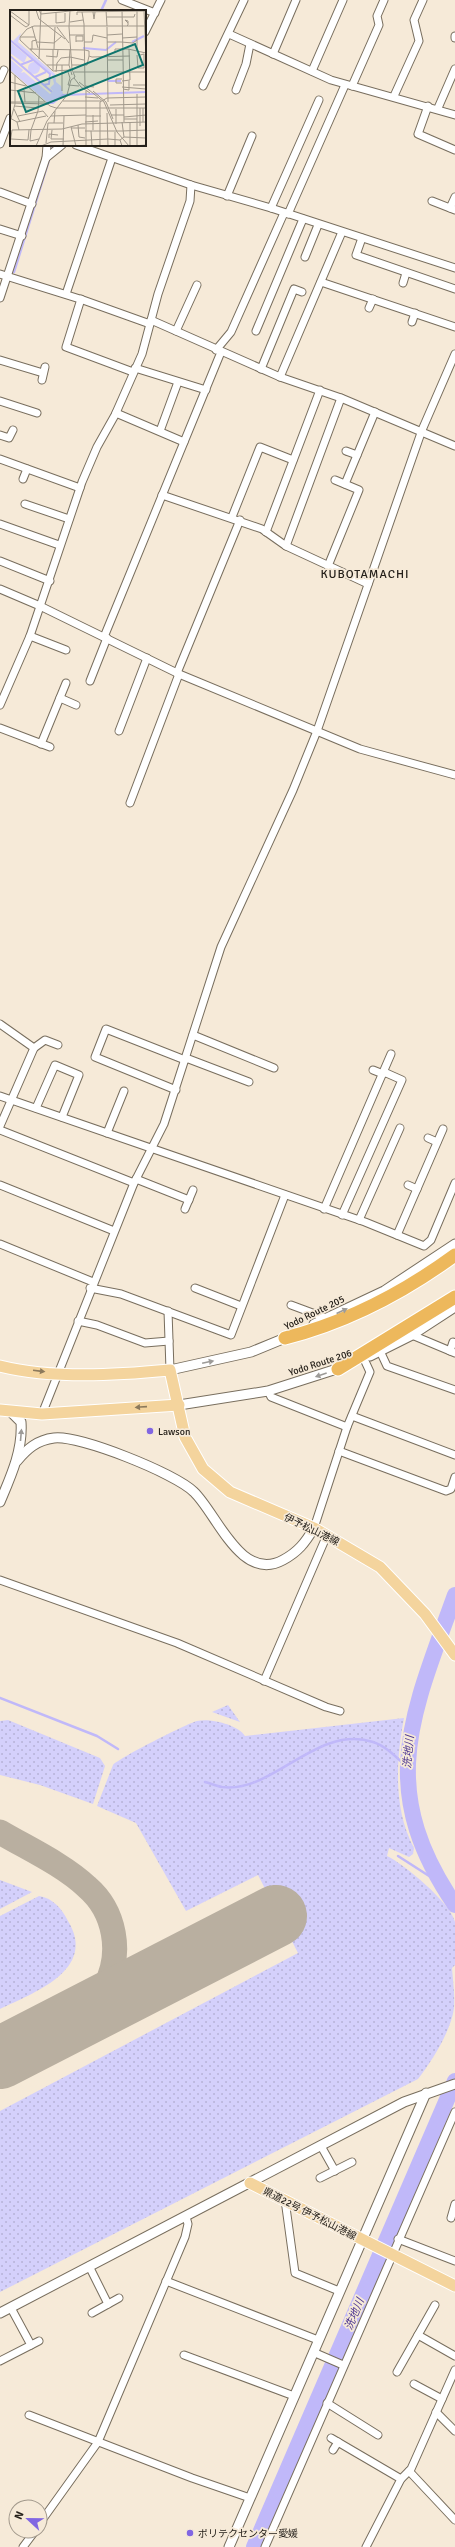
<svg xmlns="http://www.w3.org/2000/svg" width="455" height="2547" viewBox="0 0 455 2547" font-family="Signika,'Noto Sans JP',sans-serif">
	<defs>
		<pattern id="grass-dots" width="8" height="8" patternUnits="userSpaceOnUse"><rect width="8" height="8" fill="#d4d0fb"/><path d="M2 2h.1M6 6h.1" fill="none" stroke="#b6b2d7" stroke-width="1.8" stroke-linecap="round"/></pattern>
	</defs>
	<rect width="100%" height="100%" fill="#f6ead8"/>
	<!-- grass -->
	<g fill="url(#grass-dots)">
		<path d="M 228,1705 L 240,1722 L 212,1712 Z"/>
		<path d="M 404,1718 C 396,1760 393,1809 414,1848 L 413,1854 L 409,1857 L 389,1848 L 387,1856 C 404,1864 451,1903 455,1922 C 455,1935 455,1952 455,1965 L 452,1968 C 453,1982 455,1995 454,2008 C 451,2031 432,2061 418,2079 L 0,2292 L 0,2111 L 298,1953 L 258,1875 L 186,1911 L 136,1823 L 97,1806 L 113,1765 C 119,1758 188,1723 197,1721 C 211,1718 238,1725 245,1736 Z"/>
		<path d="M 8,1720 L 100,1758 L 105,1766 L 93,1804 L 40,1785 L 0,1775 L 0,1721 Z"/>
		<path d="M 0,1880 L 32,1892 L 0,1909 Z"/>
		<path d="M 39,1896 C 53,1898 62,1909 68,1921 C 98,1970 33,1993 0,2009 L 0,1916 Z"/>
	</g>
	<g fill="none" stroke-linecap="round" stroke-linejoin="round">
		<!-- stream -->
		<g stroke="#c0b8f9" stroke-width="2.5">
			<path d="M 101,11 L 106,0"/>
			<path d="M 52,148 L 52,145"/>
			<path d="M 14,272 L 49,160"/>
			<path d="M 0,1698 L 97,1736 L 118,1749"/>
			<path d="M 205,1782 C 210,1783 216,1786 222,1787 C 273,1794 316,1724 373,1742 C 386,1746 397,1758 407,1767"/>
			<path d="M 398,1856 L 440,1883"/>
		</g>
		<!-- river -->
		<g stroke="#c0b8f9" stroke-width="16">
			<path d="M 455,1595 C 412,1715 375,1788 455,1905"/>
			<path d="M 254,2547 L 455,2081"/>
		</g>
		<!-- taxiway -->
		<path stroke="#b9afa0" stroke-width="25" d="M 0,1832 C 27,1848 64,1865 87,1887 C 115,1911 123,1953 105,1987 C 98,2000 86,2010 75,2020"/>
		<!-- runway -->
		<path stroke="#b9afa0" stroke-width="62" d="M 0,2058 L 276,1916"/>
		<defs>
			<g id="minor">
				<path d="M 122,0 L 155,13"/>
				<path d="M 145,32 L 161,0"/>
				<path d="M 229,34 L 331,80 L 455,115"/>
				<path d="M 455,36 L 455,38"/>
				<path d="M 273,54 L 296,0"/>
				<path d="M 312,71 L 343,0"/>
				<path d="M 0,79 L 4,70"/>
				<path d="M 203,86 L 244,0"/>
				<path d="M 352,86 L 379,25 L 377,16 L 384,0"/>
				<path d="M 236,90 L 246,64 L 250,44"/>
				<path d="M 394,96 L 419,41 L 414,20 L 423,0"/>
				<path d="M 428,106 L 418,134 L 455,150"/>
				<path d="M 438,108 L 455,69"/>
				<path d="M 0,144 L 10,118"/>
				<path d="M 76,145 L 191,185 L 271,208 L 455,268"/>
				<path d="M 46,158 L 47,145"/>
				<path d="M 0,192 L 32,204"/>
				<path d="M 227,196 L 252,136"/>
				<path d="M 432,201 L 455,210"/>
				<path d="M 271,208 L 319,100"/>
				<path d="M 450,208 L 455,197"/>
				<path d="M 288,214 L 345,85"/>
				<path d="M 0,229 L 22,236"/>
				<path d="M 362,238 L 356,255 L 455,289"/>
				<path d="M 305,257 L 318,225"/>
				<path d="M 0,274 L 83,300 L 150,324"/>
				<path d="M 321,282 L 455,327"/>
				<path d="M 403,283 L 406,273"/>
				<path d="M 66,294 L 112,158"/>
				<path d="M 0,298 L 46,158 L 62,145"/>
				<path d="M 81,299 L 66,347 L 133,372"/>
				<path d="M 369,308 L 373,299"/>
				<path d="M 151,320 L 280,377 L 341,398 L 455,446"/>
				<path d="M 412,322 L 415,313"/>
				<path d="M 176,331 L 197,285"/>
				<path d="M 256,331 L 303,219"/>
				<path d="M 216,350 L 231,332 L 284,213"/>
				<path d="M 0,360 L 43,373"/>
				<path d="M 135,368 L 206,390"/>
				<path d="M 261,369 L 294,289 L 302,292"/>
				<path d="M 280,377 L 342,232"/>
				<path d="M 42,380 L 45,367"/>
				<path d="M 0,401 L 37,413"/>
				<path d="M 116,413 L 184,442"/>
				<path d="M 160,431 L 178,382"/>
				<path d="M 0,435 L 9,438 L 13,430"/>
				<path d="M 346,451 L 357,455"/>
				<path d="M 0,459 L 80,488"/>
				<path d="M 23,479 L 27,469"/>
				<path d="M 345,484 L 375,412"/>
				<path d="M 162,495 L 262,529 L 286,546 L 368,584"/>
				<path d="M 25,504 L 69,519"/>
				<path d="M 232,517 L 260,447 L 293,460"/>
				<path d="M 0,524 L 59,545"/>
				<path d="M 266,532 L 320,390"/>
				<path d="M 286,546 L 341,398"/>
				<path d="M 0,561 L 50,581"/>
				<path d="M 328,566 L 359,490 L 335,480"/>
				<path d="M 0,589 L 40,606 L 179,674 L 360,749 L 455,775"/>
				<path d="M 30,636 L 66,650"/>
				<path d="M 104,637 L 221,352"/>
				<path d="M 177,673 L 240,520"/>
				<path d="M 90,681 L 107,638"/>
				<path d="M 60,698 L 76,705"/>
				<path d="M 0,705 L 30,636 L 82,482 L 97,447 L 115,415 L 142,354 L 158,294 L 190,201 L 191,185"/>
				<path d="M 0,728 L 50,747"/>
				<path d="M 119,731 L 147,658"/>
				<path d="M 41,744 L 66,683"/>
				<path d="M 130,803 L 179,674"/>
				<path d="M 0,1024 L 34,1048 L 0,1126"/>
				<path d="M 193,1035 L 274,1068"/>
				<path d="M 34,1048 L 45,1040 L 58,1045"/>
				<path d="M 186,1058 L 249,1082"/>
				<path d="M 373,1070 L 383,1074"/>
				<path d="M 176,1090 L 95,1057 L 106,1029 L 185,1060"/>
				<path d="M 0,1096 L 365,1222 L 424,1246 L 431,1240 L 455,1183"/>
				<path d="M 36,1108 L 55,1065 L 79,1075 L 62,1117"/>
				<path d="M 0,1130 L 134,1183"/>
				<path d="M 107,1133 L 124,1091"/>
				<path d="M 428,1138 L 437,1142"/>
				<path d="M 136,1179 L 189,1200"/>
				<path d="M 0,1185 L 114,1231"/>
				<path d="M 408,1185 L 417,1189"/>
				<path d="M 185,1209 L 193,1190"/>
				<path d="M 324,1209 L 391,1054"/>
				<path d="M 342,1215 L 402,1080 L 384,1072"/>
				<path d="M 359,1220 L 400,1128"/>
				<path d="M 397,1235 L 443,1129"/>
				<path d="M 0,1244 L 93,1282"/>
				<path d="M 90,1288 L 121,1294 L 231,1335 L 285,1195"/>
				<path d="M 195,1288 L 241,1306"/>
				<path d="M 291,1305 L 326,1318"/>
				<path d="M 168,1311 L 170,1370"/>
				<path d="M 78,1321 L 97,1325 L 145,1343 L 169,1341"/>
				<path d="M 412,1335 L 455,1353"/>
				<path d="M 380,1351 L 387,1366 L 455,1390"/>
				<path d="M 450,1351 L 453,1342"/>
				<path d="M 268,1391 L 271,1397 L 347,1427"/>
				<path d="M 42,1414 L 134,1183 L 164,1124 L 221,947 L 293,790 L 317,731 L 422,430 L 455,354"/>
				<path d="M 352,1416 L 455,1455"/>
				<path d="M 339,1451 L 446,1491 L 451,1489 L 455,1477"/>
				<path d="M 314,1528 L 347,1427 L 370,1372 L 364,1359"/>
				<path d="M 0,1580 L 177,1643 L 326,1707 L 340,1711"/>
				<path d="M 264,1681 L 327,1535"/>
				<path d="M 321,2146 L 335,2171"/>
				<path d="M 320,2178 L 352,2162"/>
				<path d="M 285,2200 L 295,2273 L 339,2291"/>
				<path d="M 451,2218 L 455,2204"/>
				<path d="M 398,2239 L 455,2261"/>
				<path d="M 89,2266 L 108,2304"/>
				<path d="M 166,2281 L 318,2340"/>
				<path d="M 11,2308 L 31,2345"/>
				<path d="M 92,2313 L 119,2298"/>
				<path d="M 418,2335 L 455,2356"/>
				<path d="M 313,2352 L 343,2365"/>
				<path d="M 184,2355 L 294,2396"/>
				<path d="M 0,2361 L 39,2341"/>
				<path d="M 397,2372 L 435,2305"/>
				<path d="M 414,2384 L 442,2399"/>
				<path d="M 327,2403 L 378,2435"/>
				<path d="M 436,2412 L 455,2431"/>
				<path d="M 29,2415 L 192,2478 L 250,2498"/>
				<path d="M 331,2438 L 401,2479"/>
				<path d="M 333,2450 L 338,2442"/>
				<path d="M 409,2471 L 455,2520"/>
				<path d="M 40,2523 L 98,2442 L 185,2237 L 188,2224 L 186,2217"/>
				<path d="M 23,2547 L 35,2531"/>
				<path d="M 265,2547 L 455,2112"/>
				<path d="M 366,2547 L 401,2479 L 411,2469 L 455,2370"/>
			</g>
			<g id="tertiary">
				<path d="M 314,1324 L 384,1291 L 455,1244"/>
				<path d="M 370,1356 L 412,1335 L 455,1307"/>
				<path d="M 170,1370 L 251,1352 L 290,1336"/>
				<path d="M 179,1405 L 268,1391 L 343,1367"/>
				<path d="M 17,1461 C 27,1449 37,1440 54,1438 C 79,1435 175,1473 194,1492 C 217,1514 241,1583 283,1560 C 298,1552 305,1543 314,1528"/>
				<path d="M 0,1502 C 11,1476 23,1450 21,1422 L 11,1412"/>
				<path d="M 0,2313 L 404,2102 L 455,2084"/>
				<path d="M 229,2547 L 426,2093"/>
			</g>
			<g id="primary">
				<path d="M 0,1366 C 52,1379 117,1375 170,1370 L 185,1437 L 203,1469 L 230,1492 L 314,1528 L 380,1567 L 425,1614 L 455,1655"/>
				<path d="M 0,1410 L 42,1414 L 179,1405"/>
				<path d="M 250,2183 L 455,2286"/>
			</g>
			<g id="motorway">
				<path d="M 285,1338 C 348,1322 403,1293 455,1255"/>
				<path d="M 338,1369 L 455,1297"/>
			</g>
		</defs>
		<!-- minor casing -->
		<use href="#minor" stroke="#786e5e" stroke-width="9"/>
		<!-- tertiary casing -->
		<use href="#tertiary" stroke="#786e5e" stroke-width="11"/>
		<!-- primary casing -->
		<use href="#primary" stroke="#fff" stroke-width="13"/>
		<!-- motorway casing -->
		<use href="#motorway" stroke="#fff" stroke-width="15"/>
		<!-- minor -->
		<use href="#minor" stroke="#fff" stroke-width="7"/>
		<!-- tertiary -->
		<use href="#tertiary" stroke="#fff" stroke-width="9"/>
		<!-- primary -->
		<use href="#primary" stroke="#f4d49d" stroke-width="11"/>
		<!-- motorway -->
		<use href="#motorway" stroke="#edb85c" stroke-width="13"/>
	</g>
	<!-- one-way arrows -->
	<defs><path id="oneway-solid" d="M-6-.8H1V-3.2L6.5 0L1 3.2V.8H-6Z"/></defs>
	<g fill="#9d9b98">
		<use href="#oneway-solid" transform="translate(342 1311) rotate(-25)"/>
		<use href="#oneway-solid" transform="translate(208 1362) rotate(-12)"/>
		<use href="#oneway-solid" transform="translate(321 1375) rotate(161)"/>
		<use href="#oneway-solid" transform="translate(21 1435) rotate(-85)"/>
	</g>
	<g fill="#8c7a5c">
		<use href="#oneway-solid" transform="translate(39 1371) rotate(7)"/>
		<use href="#oneway-solid" transform="translate(141 1407) rotate(176)"/>
	</g>
	<!-- markers -->
	<g fill="#8166e2" stroke="#f6ead8" stroke-width="1.5">
		<circle cx="150" cy="1431" r="4"/>
		<circle cx="190" cy="2533" r="4"/>
	</g>
	<g text-anchor="middle" stroke-width="3.5" stroke-linejoin="round" paint-order="stroke">
		<!-- street labels -->
		<g font-size="10" fill="#25201a" stroke="#f6ead8">
			<text transform="translate(314 1312) rotate(-26)" y="4">Yodo Route 205</text>
			<text transform="translate(320 1362) rotate(-18)" y="4">Yodo Route 206</text>
			<text transform="translate(312 1529) rotate(26)" y="4">伊予松山港線</text>
			<text transform="translate(310 2213) rotate(27)" y="4">県道22号 伊予松山港線</text>
		</g>
		<!-- poi labels -->
		<g font-size="10" fill="#25201a" stroke="#f6ead8" text-anchor="start">
			<text x="158" y="1435">Lawson</text>
			<text x="198" y="2537">ポリテクセンター愛媛</text>
		</g>
		<!-- water labels -->
		<g font-size="11" font-style="italic" fill="#4e3793" stroke="#f6ead8">
			<text transform="translate(408 1752) rotate(-85)" y="4">洗地川</text>
			<text transform="translate(354 2314) rotate(-67)" y="4">洗地川</text>
		</g>
		<!-- quarter labels -->
		<g font-size="12" letter-spacing="1" fill="#25201a" stroke="#f6ead8">
			<text x="365" y="578">KUBOTAMACHI</text>
		</g>
	</g>
	<!-- overview -->
	<g transform="translate(10 10)">
		<rect width="136" height="136" fill="#f6ead8"/>
		<path d="M 11,23 L 8,32 L 45,64 L 46,72 L 51,76 L 53,84 L 44,92 L 37,92 L 0,60 L 0,49 L 13,60 L 11,63 L 14,62 L 40,84 L 43,81 L 40,78 L 44,74 L 42,65 L 3,31 ZM 0,32 L 17,46 L 14,53 L 0,43 ZM18 58a6 6 0 1 1 12 0a6 6 0 1 1-12 0Z" fill="#d4d0fb"/>
		<path fill="none" stroke="#c0b8f9" stroke-width="2" d="M 0,30 L 40,64 L 39,74 L 33,75M 122,32 L 134,26M 73,38 L 96,40 L 106,32M 0,46 L 42,82M 10,55 L 23,50M 25,67 L 36,62M 98,71 L 111,71M 36,93 L 43,93 L 53,85 L 136,82"/>
		<path fill="none" stroke="#a2998c" stroke-width="1" d="M 26,0 L 29,9 L 55,29M 29,0 L 31,4 L 70,0M 96,0 L 97,16M 112,0 L 113,47M 134,0 L 136,49M 0,1 L 19,15M 127,1 L 127,41M 72,2 L 74,14 L 75,76 L 84,77M 83,2 L 84,9 L 85,2M 46,3 L 46,13 L 55,12 L 55,3M 0,5 L 13,15M 67,5 L 67,2 L 136,1M 97,7 L 124,7 L 125,4M 60,12 L 73,10M 13,15 L 16,17 L 19,15 L 19,0M 22,16 L 28,38M 117,16 L 118,15 L 118,11 L 115,10 L 118,13M 47,17 L 59,33M 59,17 L 60,0M 97,17 L 98,92M 59,25 L 74,25M 97,25 L 112,24M 10,27 L 17,19 L 24,16 L 136,16M 25,27 L 10,27 L 10,30 L 43,61 L 60,60M 112,28 L 127,27M 27,32 L 44,33 L 52,26M 66,32 L 66,26 L 73,26 L 73,31 L 66,31M 74,32 L 82,32 L 83,25 L 97,28M 97,32 L 111,32M 111,32 L 123,33 L 127,30M 22,39 L 22,31 L 27,30M 44,39 L 45,17M 60,39 L 59,55 L 62,65M 22,40 L 20,39 L 75,40 L 79,41 L 79,46 L 82,47 L 120,46M 105,42 L 105,39 L 118,39 L 136,43M 127,45 L 128,58 L 134,58 L 134,44 L 130,45M 36,46 L 47,47 L 48,40M 113,47 L 114,112M 29,49 L 31,0M 98,50 L 113,50M 37,55 L 59,55M 52,55 L 52,81M 62,55 L 77,55 L 79,46M 43,60 L 43,39M 0,61 L 40,96 L 46,98 L 136,98M 46,62 L 47,53 L 51,48 L 60,47 L 74,50M 58,62 L 60,68 L 58,75 L 69,76M 64,62 L 136,62M 64,68 L 71,77 L 80,83M 112,71 L 120,70 L 119,39M 0,72 L 16,76M 69,72 L 94,92 L 107,122 L 119,136M 112,73 L 106,73 L 106,69 L 112,69M 123,75 L 136,75M 112,77 L 136,79M 113,79 L 119,80 L 119,71M 0,80 L 26,83M 14,80 L 15,92M 76,81 L 76,136M 83,81 L 96,92 L 103,109M 127,84 L 127,135M 75,87 L 88,88M 53,91 L 91,91M 0,92 L 35,92M 0,93 L 38,94M 100,95 L 136,94M 4,96 L 28,98M 130,98 L 130,116M 133,98 L 133,112M 4,99 L 10,112M 106,99 L 106,114M 97,103 L 98,136M 101,105 L 114,105M 8,106 L 33,101 L 38,107M 41,106 L 76,105M 76,106 L 91,106M 114,107 L 136,105M 0,108 L 7,112 L 9,120M 114,109 L 127,109M 0,112 L 5,94 L 5,65M 7,112 L 36,106M 75,112 L 88,111M 112,112 L 114,127 L 110,130 L 112,136M 120,112 L 120,135M 44,113 L 45,101M 68,115 L 69,127 L 75,128M 61,117 L 66,136M 61,118 L 75,118M 21,120 L 20,131 L 29,129M 21,120 L 28,101 L 29,86M 42,120 L 41,129 L 54,129M 83,120 L 83,105M 75,121 L 81,121 L 82,136M 81,121 L 112,121M 112,121 L 136,120M 105,122 L 105,136M 114,127 L 136,128M 39,128 L 39,124 L 48,125M 1,129 L 18,130 L 19,120M 98,129 L 110,130M 36,133 L 38,113 L 53,113M 0,134 L 2,120 L 52,119 L 72,114 L 136,112M 26,136 L 37,111 L 57,85 L 61,70 L 65,67 L 62,59 L 59,17M 31,136 L 41,132 L 98,129M 45,136 L 80,136M 53,136 L 54,106M 90,136 L 90,92 L 97,88 L 136,87M 123,136 L 136,135"/>
		<path fill="#0f766e" fill-opacity="0.15" stroke="#0f766e" stroke-width="2" d="M 125,34 L 133,55 L 16,102 L 8,81 Z"/>
		<rect width="136" height="136" fill="none" stroke="#25201a" stroke-width="2"/>
	</g>
	<!-- north arrow -->
	<g transform="translate(28 2519) rotate(292)"><circle r="19" fill="#f6ead8" stroke="#a2998c"/>
	<path d="M0-3L7 15L0 10L-7 15Z" fill="#8166e2"/>
	<text y="-6" font-size="11" font-weight="bold" text-anchor="middle" fill="#25201a">N</text>
	</g>
</svg>
